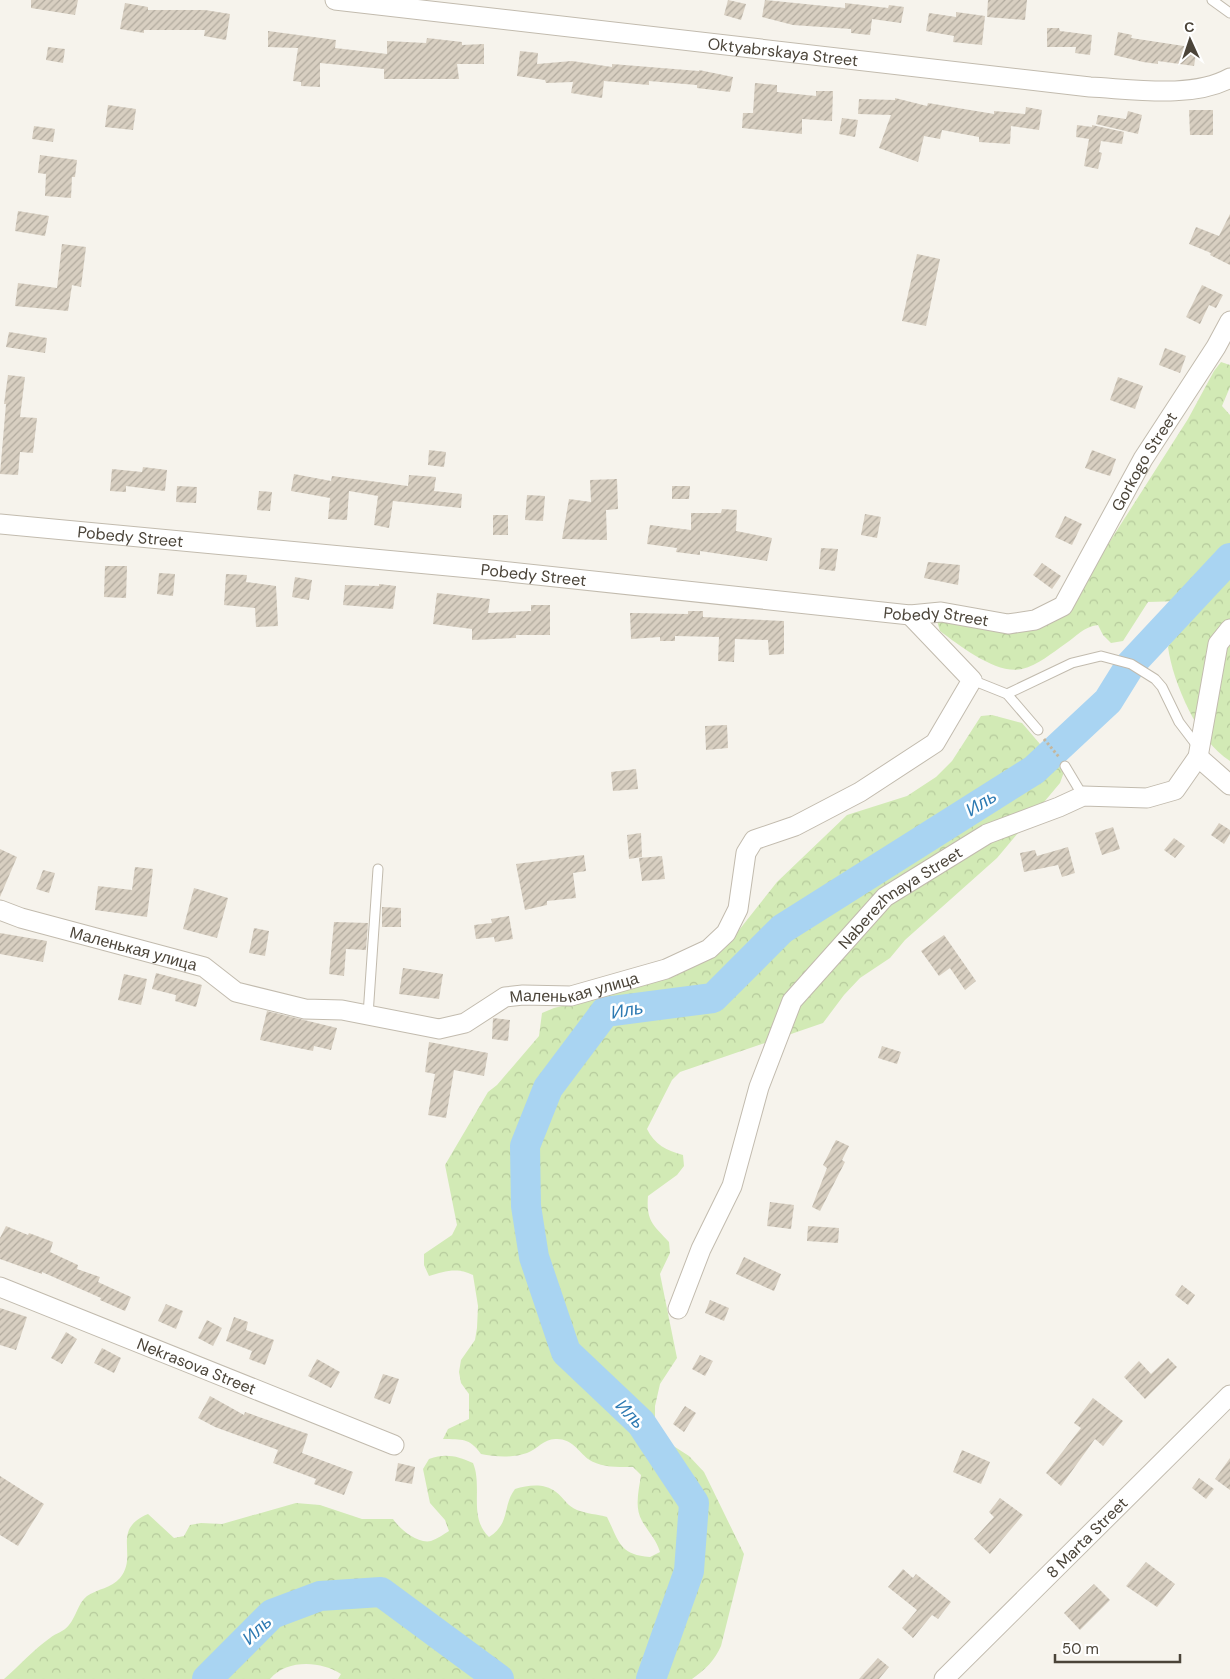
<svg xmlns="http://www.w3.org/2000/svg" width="1230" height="1679" viewBox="0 0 1230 1679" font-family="'DM Sans',sans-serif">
	<defs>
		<pattern id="forest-crowns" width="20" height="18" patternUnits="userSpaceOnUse" patternTransform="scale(1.25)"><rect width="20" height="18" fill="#d2eab5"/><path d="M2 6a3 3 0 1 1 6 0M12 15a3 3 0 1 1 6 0" fill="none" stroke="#b6ca9c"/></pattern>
		<pattern id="building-hatch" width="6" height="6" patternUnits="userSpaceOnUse" patternTransform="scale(1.25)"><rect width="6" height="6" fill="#d8cfc1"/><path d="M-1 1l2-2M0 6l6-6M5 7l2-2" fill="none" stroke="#b1aa9e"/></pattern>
	</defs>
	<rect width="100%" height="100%" fill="#f6f3ec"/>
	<!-- forest -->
	<g fill="url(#forest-crowns)">
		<path d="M 1221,362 L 1230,365 L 1230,387 L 1222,406 L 1230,415 L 1230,761 C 1198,741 1173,683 1168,647 C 1176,634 1188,622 1191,608 L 1181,601 L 1148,602 L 1123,641 L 1111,643 L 1103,635 L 1098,625 C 1083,627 1077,636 1065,644 C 1052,653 1038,665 1022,669 C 997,675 960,646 940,631 L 937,621 L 1033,624 L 1061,618 L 1188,419 L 1214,371 Z"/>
		<path d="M 992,715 L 1022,723 L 1064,772 L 1060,783 L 997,858 L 905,940 L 890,958 L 860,978 L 844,995 L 823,1023 L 680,1072 L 672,1080 L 647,1129 C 654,1144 667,1151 683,1155 L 684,1166 L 677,1175 L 648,1196 C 646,1221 653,1225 669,1242 L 670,1253 L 660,1274 L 677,1358 L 660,1384 L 655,1406 L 655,1427 L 661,1438 L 689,1456 L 704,1472 L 744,1554 L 721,1646 C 715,1660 705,1670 692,1679 L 338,1679 L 341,1674 C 321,1661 287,1659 270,1679 L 4,1679 C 19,1666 34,1649 50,1638 C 56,1633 64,1632 69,1625 C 76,1617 78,1603 87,1596 C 97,1589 112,1588 120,1578 C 139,1555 110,1530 148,1514 L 174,1538 L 184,1536 L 190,1525 L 201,1523 L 222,1524 L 296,1503 L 320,1505 L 362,1519 L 393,1519 C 400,1529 417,1544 431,1541 C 437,1539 444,1534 449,1531 L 445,1520 L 430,1503 L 423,1469 L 429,1459 C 446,1453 457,1456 473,1463 C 483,1487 468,1517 489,1537 C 511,1523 502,1506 515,1489 C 529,1485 544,1483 556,1492 C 564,1498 567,1506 577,1510 C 587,1514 597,1514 607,1517 C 619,1541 619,1555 650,1557 L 660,1552 C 656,1539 649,1533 642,1521 C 634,1507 639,1490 641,1475 L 633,1467 C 618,1467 601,1468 588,1459 C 578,1451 572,1439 557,1439 C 544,1438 538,1449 527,1453 C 513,1458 495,1457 481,1454 C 469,1437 462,1440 443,1439 L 448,1429 L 469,1419 L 469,1394 L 461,1383 L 459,1372 L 461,1360 L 475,1340 L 477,1328 L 478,1306 L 473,1275 C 457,1267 445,1271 429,1276 L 424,1265 L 424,1254 L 452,1235 L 457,1225 L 445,1165 L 488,1092 L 497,1085 L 539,1036 L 542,1013 L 554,1008 L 635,988 L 724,949 L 777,882 L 847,815 L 907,796 L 936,777 L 952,761 L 981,716 Z"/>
	</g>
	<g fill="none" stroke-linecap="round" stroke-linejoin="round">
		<!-- river -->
		<g stroke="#a9d4f2" stroke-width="30">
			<path d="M 207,1679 L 272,1614 L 320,1596 L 381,1592 L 499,1679"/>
			<path d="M 651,1679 L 689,1571 L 694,1503 L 641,1423 L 566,1352 L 534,1257 L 526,1206 L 525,1146 L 548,1088 L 605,1012 L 713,998 L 782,929 L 1034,770 L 1108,701 L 1131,664 L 1230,558"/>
		</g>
	</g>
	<!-- building -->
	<g fill="url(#building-hatch)">
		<path d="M 31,0 L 78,0 L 75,15 L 31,8 Z"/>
		<path d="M 728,0 L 746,4 L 741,20 L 724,15 Z"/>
		<path d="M 765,0 L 845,8 L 845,3 L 888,8 L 889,5 L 904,7 L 901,23 L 872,19 L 870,35 L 851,33 L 851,29 L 793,25 L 762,17 Z"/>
		<path d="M 988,0 L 1027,0 L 1025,20 L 987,17 Z"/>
		<path d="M 125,3 L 148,7 L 148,10 L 205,10 L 230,14 L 226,40 L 204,36 L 205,30 L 144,30 L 144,33 L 120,29 Z"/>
		<path d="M 956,12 L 985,16 L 982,45 L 953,42 L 954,36 L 926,31 L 929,13 L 956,17 Z"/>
		<path d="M 1047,28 L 1059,28 L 1060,31 L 1092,35 L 1090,55 L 1075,53 L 1076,47 L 1047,47 Z"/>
		<path d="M 268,31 L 336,40 L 335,48 L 387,54 L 387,41 L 426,43 L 427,38 L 462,42 L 462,45 L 484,44 L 484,64 L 457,64 L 459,79 L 384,79 L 384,69 L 320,63 L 320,87 L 301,86 L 301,82 L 293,81 L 298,48 L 268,47 Z"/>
		<path d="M 1118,32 L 1132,35 L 1131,38 L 1197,48 L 1194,66 L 1158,61 L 1158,64 L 1143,62 L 1114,55 Z"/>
		<path d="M 48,47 L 65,49 L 63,63 L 46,60 Z"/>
		<path d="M 520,51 L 538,53 L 537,64 L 572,61 L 612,67 L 612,64 L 699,71 L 699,70 L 733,77 L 730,92 L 697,88 L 697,85 L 649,81 L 649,85 L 604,81 L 602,98 L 571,93 L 573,82 L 546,83 L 545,80 L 517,76 Z"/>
		<path d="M 755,83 L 777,85 L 777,92 L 816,96 L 816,91 L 833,91 L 832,121 L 802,119 L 802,134 L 742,128 L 743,113 L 753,113 Z"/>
		<path d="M 895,98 L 927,106 L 928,103 L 994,114 L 994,111 L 1025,114 L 1026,107 L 1042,110 L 1039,130 L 1011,126 L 1010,144 L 979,142 L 979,137 L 942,130 L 940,139 L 924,136 L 918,162 L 879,148 L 891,115 L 858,114 L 859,99 L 895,100 Z"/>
		<path d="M 108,105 L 136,109 L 133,130 L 105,127 Z"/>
		<path d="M 1189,110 L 1213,110 L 1213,135 L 1190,135 Z"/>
		<path d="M 1128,111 L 1142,115 L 1138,134 L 1096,124 L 1098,115 L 1126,119 Z"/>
		<path d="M 842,118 L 858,120 L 855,137 L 839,134 Z"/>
		<path d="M 1077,125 L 1092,127 L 1092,125 L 1124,132 L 1122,144 L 1101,141 L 1099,152 L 1102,153 L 1098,169 L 1084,166 L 1089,139 L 1076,137 Z"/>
		<path d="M 34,126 L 55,129 L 53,142 L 32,139 Z"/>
		<path d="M 40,155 L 77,160 L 75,177 L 72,177 L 71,198 L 45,196 L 46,174 L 38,173 Z"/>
		<path d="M 18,211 L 49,216 L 45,236 L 15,231 Z"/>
		<path d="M 1230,214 L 1230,265 L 1210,255 L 1211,253 L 1189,244 L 1196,227 L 1219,236 Z"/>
		<path d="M 62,244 L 86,247 L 81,287 L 72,285 L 68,311 L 15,306 L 18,283 L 57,288 Z"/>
		<path d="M 917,254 L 940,259 L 926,326 L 902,321 Z"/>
		<path d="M 1202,285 L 1223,295 L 1216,308 L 1209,305 L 1200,324 L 1186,317 Z"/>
		<path d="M 9,332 L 47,338 L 45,353 L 6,347 Z"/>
		<path d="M 1165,348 L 1186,356 L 1180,373 L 1159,365 Z"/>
		<path d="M 8,375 L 25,377 L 20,417 L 37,418 L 33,453 L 20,452 L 18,475 L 0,474 L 6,404 L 4,404 Z"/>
		<path d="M 1118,377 L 1143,386 L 1135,409 L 1110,400 Z"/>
		<path d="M 429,450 L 446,452 L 444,467 L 428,465 Z"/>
		<path d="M 1092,450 L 1116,459 L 1110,476 L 1085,468 Z"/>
		<path d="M 143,467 L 167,470 L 165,491 L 126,486 L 126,492 L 110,491 L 112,469 L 142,472 Z"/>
		<path d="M 294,474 L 331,481 L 332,476 L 408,486 L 409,475 L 436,477 L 434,491 L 462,494 L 461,508 L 393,501 L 389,528 L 374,525 L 378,496 L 349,491 L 347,520 L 328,519 L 330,498 L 291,491 Z"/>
		<path d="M 617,479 L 618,509 L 606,510 L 607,540 L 562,539 L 569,499 L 591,502 L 590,480 Z"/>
		<path d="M 177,486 L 197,487 L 196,503 L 176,502 Z"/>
		<path d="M 672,486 L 690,486 L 689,499 L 672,499 Z"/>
		<path d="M 259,491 L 272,492 L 270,511 L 257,510 Z"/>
		<path d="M 527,495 L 545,496 L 543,521 L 525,520 Z"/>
		<path d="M 722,509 L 737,510 L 736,531 L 772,538 L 767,561 L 700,551 L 700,555 L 676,552 L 677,548 L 647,544 L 650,525 L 691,530 L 691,513 L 721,513 Z"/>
		<path d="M 865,514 L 881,517 L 877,538 L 861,535 Z"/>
		<rect x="493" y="515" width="15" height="20"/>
		<path d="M 1065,516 L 1082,524 L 1072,545 L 1055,537 Z"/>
		<path d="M 821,548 L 838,549 L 835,571 L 819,569 Z"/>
		<path d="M 928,562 L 960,565 L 958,585 L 924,578 Z"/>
		<path d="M 1042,563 L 1061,576 L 1052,589 L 1033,575 Z"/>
		<path d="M 105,566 L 127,566 L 126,598 L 104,597 Z"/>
		<path d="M 159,573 L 175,574 L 173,596 L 157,594 Z"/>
		<path d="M 226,574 L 247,575 L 246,582 L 276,586 L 278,626 L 256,627 L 255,608 L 224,605 Z"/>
		<path d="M 295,577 L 312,580 L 309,600 L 292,597 Z"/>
		<path d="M 379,584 L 396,586 L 393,609 L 343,605 L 345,585 L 379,586 Z"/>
		<path d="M 437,593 L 490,599 L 488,613 L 531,611 L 531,605 L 550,605 L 550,635 L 516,635 L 516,638 L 472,640 L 472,629 L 433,624 Z"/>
		<path d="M 688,611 L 703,611 L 703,617 L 784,621 L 784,654 L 769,655 L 768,640 L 735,639 L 734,662 L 718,661 L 719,637 L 675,636 L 675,641 L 660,641 L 660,637 L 631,639 L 630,613 L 688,614 Z"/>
		<path d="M 727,725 L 728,748 L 706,750 L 705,726 Z"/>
		<path d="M 636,769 L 638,789 L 613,791 L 611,772 Z"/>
		<path d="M 1219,823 L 1230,830 L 1230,834 L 1224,844 L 1211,835 Z"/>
		<path d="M 1113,827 L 1120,849 L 1102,855 L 1095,833 Z"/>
		<path d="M 641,833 L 642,857 L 629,859 L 627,835 Z"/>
		<path d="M 1174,838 L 1185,846 L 1175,858 L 1164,850 Z"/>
		<path d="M 1068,847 L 1075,873 L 1062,877 L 1058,865 L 1024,872 L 1020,853 L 1035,850 L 1037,856 Z"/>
		<path d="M 0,849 L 17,857 L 0,897 Z"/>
		<path d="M 584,855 L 586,871 L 573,873 L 576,898 L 547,901 L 547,905 L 525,910 L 516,864 Z"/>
		<path d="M 662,856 L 665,879 L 642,881 L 639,858 Z"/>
		<path d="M 135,867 L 153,869 L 147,917 L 95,910 L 98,886 L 132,890 Z"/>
		<path d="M 43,870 L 55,873 L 49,893 L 36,889 Z"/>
		<path d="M 194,888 L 228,898 L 217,938 L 183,929 Z"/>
		<path d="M 382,907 L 401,908 L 401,927 L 382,927 Z"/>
		<path d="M 509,916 L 513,939 L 495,942 L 494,937 L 476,939 L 474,925 L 492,923 L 491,919 Z"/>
		<path d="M 334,922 L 368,923 L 366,950 L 346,949 L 344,976 L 329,974 Z"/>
		<path d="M 254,928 L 269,931 L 265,956 L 249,953 Z"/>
		<path d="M 0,933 L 47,941 L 43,962 L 0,954 Z"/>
		<path d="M 944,935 L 976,981 L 965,990 L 950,968 L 939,976 L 921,951 Z"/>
		<path d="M 403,968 L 443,974 L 439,999 L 399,994 Z"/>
		<path d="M 156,973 L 202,985 L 196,1007 L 175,1001 L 176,995 L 152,989 Z"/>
		<path d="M 124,974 L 147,979 L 141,1005 L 118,1000 Z"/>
		<path d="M 267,1011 L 337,1028 L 331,1050 L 314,1046 L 313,1051 L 260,1040 Z"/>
		<path d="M 493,1018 L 510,1020 L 508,1041 L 492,1039 Z"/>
		<path d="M 429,1042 L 488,1053 L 484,1076 L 454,1070 L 446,1118 L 428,1115 L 435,1074 L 425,1072 Z"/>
		<path d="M 882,1046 L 901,1052 L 897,1064 L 878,1058 Z"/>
		<path d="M 836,1140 L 849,1146 L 842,1160 L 845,1162 L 820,1211 L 812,1207 L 827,1168 L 823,1165 Z"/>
		<path d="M 770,1202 L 794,1205 L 791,1229 L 767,1226 Z"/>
		<path d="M 6,1226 L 28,1235 L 29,1233 L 53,1242 L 50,1252 L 78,1265 L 77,1269 L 100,1277 L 98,1282 L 131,1297 L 125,1311 L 100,1300 L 101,1298 L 42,1272 L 42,1274 L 0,1259 L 0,1238 Z"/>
		<path d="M 808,1226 L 839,1228 L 838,1243 L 807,1241 Z"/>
		<path d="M 744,1257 L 781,1274 L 774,1291 L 736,1274 Z"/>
		<path d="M 1182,1285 L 1195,1295 L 1188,1305 L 1175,1295 Z"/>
		<path d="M 710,1300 L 729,1308 L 724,1321 L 705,1313 Z"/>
		<path d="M 166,1304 L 183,1311 L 176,1329 L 158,1321 Z"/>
		<path d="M 0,1308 L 27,1317 L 16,1350 L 0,1345 Z"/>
		<path d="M 234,1317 L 248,1322 L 246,1330 L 274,1340 L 265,1365 L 249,1359 L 252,1351 L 226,1341 Z"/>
		<path d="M 207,1320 L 222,1328 L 213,1346 L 198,1338 Z"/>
		<path d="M 66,1332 L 77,1339 L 62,1364 L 51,1358 Z"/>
		<path d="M 102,1348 L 121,1358 L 114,1373 L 94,1363 Z"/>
		<path d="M 700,1355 L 713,1361 L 705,1376 L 692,1369 Z"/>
		<path d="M 1168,1358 L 1177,1367 L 1145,1399 L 1124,1377 L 1139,1361 L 1151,1374 Z"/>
		<path d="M 317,1359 L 340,1372 L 331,1388 L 308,1376 Z"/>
		<path d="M 383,1374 L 399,1379 L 390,1404 L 374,1398 Z"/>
		<path d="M 210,1396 L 244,1415 L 245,1412 L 308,1434 L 302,1453 L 353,1472 L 344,1495 L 314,1484 L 316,1479 L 273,1463 L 278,1450 L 215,1427 L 198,1418 Z"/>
		<path d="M 1093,1398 L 1123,1421 L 1103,1446 L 1095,1439 L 1061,1486 L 1046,1473 L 1081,1428 L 1074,1423 Z"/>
		<path d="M 685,1406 L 696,1413 L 684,1432 L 673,1424 Z"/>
		<path d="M 962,1450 L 990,1462 L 981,1484 L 953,1472 Z"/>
		<path d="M 1230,1458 L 1230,1490 L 1215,1479 Z"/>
		<path d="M 398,1463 L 415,1467 L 412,1484 L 395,1481 Z"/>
		<path d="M 0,1476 L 44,1504 L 18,1546 L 0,1535 Z"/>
		<path d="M 1199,1478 L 1214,1489 L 1206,1499 L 1192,1488 Z"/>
		<path d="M 1000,1498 L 1023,1515 L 990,1554 L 974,1539 L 994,1517 L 989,1512 Z"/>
		<path d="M 1146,1562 L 1175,1584 L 1157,1607 L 1126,1586 Z"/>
		<path d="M 903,1569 L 913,1578 L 916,1574 L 951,1602 L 938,1619 L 932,1615 L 913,1638 L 902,1628 L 917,1610 L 888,1587 Z"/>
		<path d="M 1094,1584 L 1110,1600 L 1080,1630 L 1064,1613 Z"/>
		<path d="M 878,1658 L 889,1667 L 879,1679 L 859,1679 Z"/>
	</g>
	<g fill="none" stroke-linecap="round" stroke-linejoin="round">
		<defs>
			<g id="service">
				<path d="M 1212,0 L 1230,13"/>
				<path d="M 972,680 L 1007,694 L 1038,730"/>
				<path d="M 1007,694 L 1072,663 L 1101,656 L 1131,664 L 1155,679 L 1162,687 L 1179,722 L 1198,747"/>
				<path d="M 1065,766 L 1083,796"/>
				<path d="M 368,1015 L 378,869"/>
			</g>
			<g id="minor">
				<path id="s1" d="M 335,0 L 1090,87 C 1132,89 1192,99 1230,78"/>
				<path id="s2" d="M 0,524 L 491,570 L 910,615 L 941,612 L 1008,624 L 1035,620 L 1063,606 L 1143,459 L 1216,347 L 1230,321"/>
				<path d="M 1198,757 L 1230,785"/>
				<path id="s3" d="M 0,910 L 21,918 L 204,967 L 236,992 L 305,1009 L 342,1010 L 439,1029 L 465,1023 L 505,997 L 523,995 L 571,996 L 666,969 L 709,949 L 726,933 L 738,909 L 746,853 L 754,840 L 795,826 L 860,792 L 935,743 L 972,680 L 910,615"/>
				<path id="s4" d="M 0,1287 L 394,1445"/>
				<path id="s5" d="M 678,1309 L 701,1249 L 732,1186 L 759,1087 L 792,1001 L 885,897 L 987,834 L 1059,807 L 1083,796 L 1147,798 L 1175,790 L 1198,757 L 1218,644 L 1230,629"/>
				<path id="s6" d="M 944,1679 L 1230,1395"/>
			</g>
		</defs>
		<!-- service casing -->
		<use href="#service" stroke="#c2bbae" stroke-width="11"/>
		<!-- minor casing -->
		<use href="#minor" stroke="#c2bbae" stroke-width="21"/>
		<!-- path -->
		<path stroke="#c4b79f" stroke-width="3" stroke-dasharray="2.5 2.5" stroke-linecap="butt" d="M 1044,739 L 1059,757"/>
		<!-- service -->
		<use href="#service" stroke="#fff" stroke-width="9"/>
		<!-- minor -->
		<use href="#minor" stroke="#fff" stroke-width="19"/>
	</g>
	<g text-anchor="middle" stroke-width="5" stroke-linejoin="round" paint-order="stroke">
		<!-- street labels -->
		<g font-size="16" fill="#4b4439" stroke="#fff">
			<text dy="6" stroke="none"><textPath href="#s1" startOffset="451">Oktyabrskaya Street</textPath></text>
			<text dy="6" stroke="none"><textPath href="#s2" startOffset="1238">Gorkogo Street</textPath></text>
			<text dy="6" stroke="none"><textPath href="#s2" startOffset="131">Pobedy Street</textPath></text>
			<text dy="6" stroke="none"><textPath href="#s2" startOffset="536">Pobedy Street</textPath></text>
			<text dy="6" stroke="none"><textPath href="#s2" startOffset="941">Pobedy Street</textPath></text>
			<text dy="6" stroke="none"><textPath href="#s5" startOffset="480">Naberezhnaya Street</textPath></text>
			<text dy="6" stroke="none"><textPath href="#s3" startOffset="139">Маленькая улица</textPath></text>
			<text dy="6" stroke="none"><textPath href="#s3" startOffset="604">Маленькая улица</textPath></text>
			<text dy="6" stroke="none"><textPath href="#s4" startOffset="212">Nekrasova Street</textPath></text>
			<text dy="6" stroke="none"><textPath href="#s6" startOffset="201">8 Marta Street</textPath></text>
		</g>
		<!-- water labels -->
		<g font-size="18" font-style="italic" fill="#2e7ab2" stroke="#fff">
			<text transform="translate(981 803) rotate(-32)" y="6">Иль</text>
			<text transform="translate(627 1010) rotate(-10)" y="6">Иль</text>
			<text transform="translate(630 1414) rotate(46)" y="6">Иль</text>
			<text transform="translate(257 1630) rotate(-43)" y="6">Иль</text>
		</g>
	</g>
	<!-- north arrow -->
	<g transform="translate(1190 40) rotate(357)" stroke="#ffffff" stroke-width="4" paint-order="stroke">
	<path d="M0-4L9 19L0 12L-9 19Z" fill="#4b4439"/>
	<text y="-8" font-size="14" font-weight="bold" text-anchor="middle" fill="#4b4439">С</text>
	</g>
	<!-- scale -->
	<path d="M1055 1654v8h125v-8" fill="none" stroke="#4b4439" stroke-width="2.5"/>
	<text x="1062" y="1654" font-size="15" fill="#4b4439" stroke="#ffffff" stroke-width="4" paint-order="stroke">50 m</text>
</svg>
